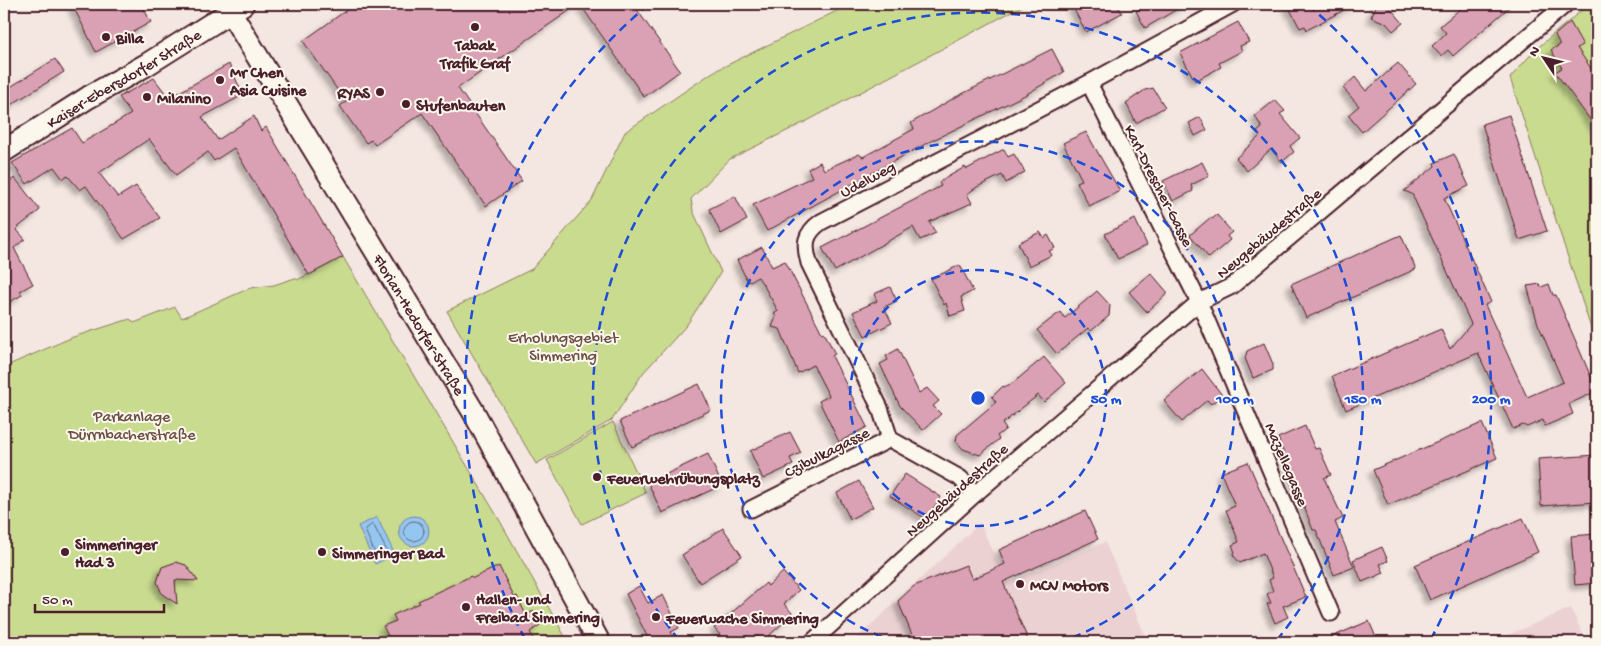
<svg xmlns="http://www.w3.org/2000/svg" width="1601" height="646" viewBox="0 0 1601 646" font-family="'Gochi Hand',sans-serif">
	<defs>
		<filter id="shadow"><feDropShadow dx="-4.5" dy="4.5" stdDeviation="2.5" flood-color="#0004"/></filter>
	</defs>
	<rect width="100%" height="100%" fill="#f4e6e1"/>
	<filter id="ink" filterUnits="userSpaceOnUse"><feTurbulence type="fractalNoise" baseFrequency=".02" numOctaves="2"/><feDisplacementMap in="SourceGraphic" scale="10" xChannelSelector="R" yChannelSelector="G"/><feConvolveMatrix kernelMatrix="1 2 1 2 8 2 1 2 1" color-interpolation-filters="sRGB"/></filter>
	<g filter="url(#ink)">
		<!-- built -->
		<g fill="#ecd1d3">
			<path d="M 980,523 L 1007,583 L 1105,542 L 1148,642 L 853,642 Z"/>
			<path d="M 1571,608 L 1586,642 L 1492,642 Z"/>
		</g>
		<!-- green -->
		<g fill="#c9db8f" stroke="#8a7d5d">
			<path d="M 851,4 L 1026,4 L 807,121 L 730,159 L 691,199 L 693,211 L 721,272 L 686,326 L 643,373 L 612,420 L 536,464 L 447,311 L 532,269 L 592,200 L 625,132 L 713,72 Z"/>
			<path d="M 1589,4 L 1597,4 L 1597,347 L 1510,78 L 1535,50 Z"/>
			<path d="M 343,257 L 500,521 L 568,642 L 4,642 L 4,367 L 73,337 L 130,319 L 134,323 L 175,307 L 182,318 L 250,288 L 274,285 L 295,278 L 297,280 Z"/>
			<path d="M 613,422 L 646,493 L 582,524 L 547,460 Z"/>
		</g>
		<!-- water -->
		<g fill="#93c6f0" stroke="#7683a1">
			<circle cx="414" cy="531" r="15"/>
			<path d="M 377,517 L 395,555 L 375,564 L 358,526 Z"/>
		</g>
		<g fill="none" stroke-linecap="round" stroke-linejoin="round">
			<!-- shore -->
			<g stroke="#67627a" stroke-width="1">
				<circle cx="414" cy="531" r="10"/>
				<path d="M 373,524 L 387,551 L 379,557 L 376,556 L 365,530 Z"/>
			</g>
		</g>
		<!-- building -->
		<g fill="#d9a1b3" stroke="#4a1f2b" filter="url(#shadow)">
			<path d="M 72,4 L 141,4 L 151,22 L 96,52 Z"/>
			<path d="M 355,4 L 579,4 L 458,88 L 522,181 L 486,206 L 422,113 L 375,145 L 371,140 L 366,143 L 340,106 L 346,102 L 303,41 Z"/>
			<path d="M 580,4 L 633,4 L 680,71 L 644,97 Z"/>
			<path d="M 1071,4 L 1117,4 L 1122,13 L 1086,32 Z"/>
			<path d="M 1148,4 L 1186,4 L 1145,28 L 1136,11 Z"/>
			<path d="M 1287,4 L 1355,4 L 1307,30 L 1305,26 L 1300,28 Z"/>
			<path d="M 1377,4 L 1387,4 L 1403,23 L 1393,31 L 1386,23 L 1371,17 Z"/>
			<path d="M 1466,4 L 1513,4 L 1453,56 L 1448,50 L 1441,56 L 1432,46 L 1446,33 L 1440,26 Z"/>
			<path d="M 1238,22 L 1249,42 L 1240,46 L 1242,51 L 1219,63 L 1221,67 L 1195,81 L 1180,53 Z"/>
			<path d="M 1570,22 L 1583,45 L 1577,48 L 1597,77 L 1597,129 L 1555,72 L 1562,68 L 1551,50 L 1560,45 L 1555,35 Z"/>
			<path d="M 1052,49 L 1064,72 L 1025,95 L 927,143 L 767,231 L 753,205 L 812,177 L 808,169 L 820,162 L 824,170 L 859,154 L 863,157 L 914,129 L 911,123 L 954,98 Z"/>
			<path d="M 55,59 L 64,72 L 4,109 L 4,91 Z"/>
			<path d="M 1398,63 L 1416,84 L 1362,132 L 1348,115 L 1359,106 L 1343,88 L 1355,77 L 1366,91 Z"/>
			<path d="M 229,64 L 243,95 L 202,117 L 218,140 L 254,116 L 261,131 L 266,127 L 343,257 L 309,275 L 234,148 L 214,161 L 208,152 L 176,175 L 149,139 L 99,173 L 118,197 L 136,186 L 160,218 L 124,239 L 86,186 L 80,190 L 67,175 L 63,179 L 54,167 L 27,184 L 12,163 L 72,128 L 82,143 L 131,114 L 119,97 L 154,78 L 169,98 Z"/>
			<path d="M 1153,88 L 1165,107 L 1136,123 L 1126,103 L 1145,90 Z"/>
			<path d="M 1275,100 L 1285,111 L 1280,114 L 1300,138 L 1290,146 L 1294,152 L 1282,162 L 1271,149 L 1247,171 L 1236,158 L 1260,136 L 1257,132 L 1262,128 L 1255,116 Z"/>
			<path d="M 1509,115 L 1547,231 L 1519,240 L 1482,124 Z"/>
			<path d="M 1200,117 L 1207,130 L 1195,136 L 1189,123 Z"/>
			<path d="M 1086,132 L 1120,191 L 1089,206 L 1077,182 L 1082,180 L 1063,143 Z"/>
			<path d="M 1004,149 L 1008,157 L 1014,154 L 1025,172 L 1006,183 L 1002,175 L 977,187 L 967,194 L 972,203 L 929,222 L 936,233 L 920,240 L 913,227 L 835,271 L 822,248 L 941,186 L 939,182 L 965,167 L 967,169 Z"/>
			<path d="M 1454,154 L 1469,186 L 1444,198 L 1491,302 L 1485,305 L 1527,397 L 1563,382 L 1538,324 L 1527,286 L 1540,284 L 1541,287 L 1549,284 L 1553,295 L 1556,295 L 1597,391 L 1569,404 L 1573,414 L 1545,426 L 1543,420 L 1527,427 L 1523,425 L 1513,429 L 1478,353 L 1346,410 L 1332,376 L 1441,329 L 1450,349 L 1471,324 L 1412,194 L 1404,191 L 1435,166 L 1434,163 Z"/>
			<path d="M 1202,162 L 1209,176 L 1191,185 L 1193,191 L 1173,201 L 1163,181 Z"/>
			<path d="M 15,178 L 40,210 L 16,229 L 25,239 L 14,248 L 33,284 L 20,291 L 22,295 L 4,305 L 4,184 Z"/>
			<path d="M 735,196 L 747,220 L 721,234 L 709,209 Z"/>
			<path d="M 1217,215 L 1232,232 L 1227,236 L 1230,240 L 1209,258 L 1190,235 L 1211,217 L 1212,219 Z"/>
			<path d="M 1135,219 L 1147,245 L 1118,259 L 1105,234 Z"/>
			<path d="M 1040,232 L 1044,238 L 1048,235 L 1055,248 L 1049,251 L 1052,255 L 1029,266 L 1018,243 Z"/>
			<path d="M 1401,235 L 1416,269 L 1306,318 L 1291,284 Z"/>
			<path d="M 762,247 L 772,267 L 785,261 L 822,333 L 824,332 L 835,354 L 832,356 L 867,427 L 839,442 L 819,401 L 829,396 L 813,365 L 798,373 L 780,329 L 772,327 L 776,317 L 774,314 L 778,311 L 764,286 L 758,277 L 748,282 L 737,260 Z"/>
			<path d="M 960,265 L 973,291 L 961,297 L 965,311 L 950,316 L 946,303 L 944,305 L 931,279 Z"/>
			<path d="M 1151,273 L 1168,293 L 1147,312 L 1129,292 Z"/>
			<path d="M 890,287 L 897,301 L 884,307 L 892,323 L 865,336 L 853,312 L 877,301 L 874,294 Z"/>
			<path d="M 1097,291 L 1110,305 L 1109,316 L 1091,331 L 1088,328 L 1057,354 L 1037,330 L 1060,312 L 1065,318 Z"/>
			<path d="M 1264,343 L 1273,364 L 1273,370 L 1253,378 L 1245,358 L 1247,351 Z"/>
			<path d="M 898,349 L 919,393 L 927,388 L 939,401 L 933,406 L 941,414 L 923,430 L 900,406 L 880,364 L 888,360 L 886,356 Z"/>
			<path d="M 1044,357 L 1066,383 L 1044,402 L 1038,395 L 1002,424 L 1006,429 L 997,436 L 999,439 L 980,455 L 963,449 L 956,441 L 957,435 L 996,402 L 992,397 L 1003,386 L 1004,387 L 1013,383 Z"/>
			<path d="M 1202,369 L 1222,395 L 1211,404 L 1207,400 L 1182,422 L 1164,401 Z"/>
			<path d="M 699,384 L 711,410 L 632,447 L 620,421 Z"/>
			<path d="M 1482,423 L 1497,458 L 1388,505 L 1373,470 Z"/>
			<path d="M 1305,426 L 1315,449 L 1319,448 L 1331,475 L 1324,478 L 1343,518 L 1335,522 L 1354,567 L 1334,575 L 1316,530 L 1313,530 L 1308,517 L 1278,438 Z"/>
			<path d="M 790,432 L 801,453 L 790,458 L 793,465 L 763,479 L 750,451 Z"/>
			<path d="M 708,454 L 722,485 L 662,513 L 648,483 Z"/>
			<path d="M 1597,455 L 1597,502 L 1541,506 L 1538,459 Z"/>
			<path d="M 1248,462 L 1306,597 L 1283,606 L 1288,617 L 1275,623 L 1267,604 L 1271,603 L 1267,594 L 1273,591 L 1269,580 L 1273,578 L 1263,553 L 1240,563 L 1233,555 L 1235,552 L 1232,545 L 1239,542 L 1226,510 L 1235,506 L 1221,473 Z"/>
			<path d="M 905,474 L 941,497 L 926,519 L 890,496 Z"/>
			<path d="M 859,481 L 873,507 L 850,519 L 837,493 Z"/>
			<path d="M 1085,511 L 1098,539 L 1003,582 L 1029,642 L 915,642 L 898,601 L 914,586 L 966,565 L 972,579 L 1005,564 L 999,550 Z"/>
			<path d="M 1523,518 L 1538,552 L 1430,600 L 1415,565 Z"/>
			<path d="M 723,528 L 742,556 L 700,583 L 682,555 Z"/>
			<path d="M 1597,534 L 1597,583 L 1575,585 L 1571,536 Z"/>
			<path d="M 1382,547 L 1388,561 L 1380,564 L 1384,573 L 1362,582 L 1353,560 Z"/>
			<path d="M 176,562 L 186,565 L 198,581 L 175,580 L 177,604 L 162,594 L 157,582 L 162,567 Z"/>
			<path d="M 499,566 L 514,597 L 517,596 L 526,615 L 533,611 L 540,625 L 530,632 L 535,642 L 391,642 L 383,626 L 396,621 L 393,615 L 420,603 L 418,601 L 471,576 L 473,578 Z"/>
			<path d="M 783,572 L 799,590 L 784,604 L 793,614 L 762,642 L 757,636 L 751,642 L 726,642 L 714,628 L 766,583 L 768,586 Z"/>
			<path d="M 639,586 L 648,603 L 663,595 L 679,628 L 671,632 L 676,642 L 650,642 L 626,594 Z"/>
			<path d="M 1369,621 L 1378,642 L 1320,642 Z"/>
		</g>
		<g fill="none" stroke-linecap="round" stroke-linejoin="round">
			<defs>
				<g id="minor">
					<path d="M 1089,83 L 1199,302 L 1331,613"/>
					<path d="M 975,494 L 960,478 L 890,439 L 880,408 L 809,263 C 804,245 804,234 821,222 L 1089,83 L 1233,4"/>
					<path d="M 751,509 L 890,439"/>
					<path d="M 812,642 L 975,494 L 1199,302 L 1232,286 L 1566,4"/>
				</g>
				<g id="secondary">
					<path id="s1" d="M 231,13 L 473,411 L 599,642"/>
					<path id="s2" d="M 4,151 L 89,97 L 146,65 L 243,4"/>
				</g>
			</defs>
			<!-- minor casing -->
			<use href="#minor" stroke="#4a1f2b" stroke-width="19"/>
			<!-- secondary casing -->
			<use href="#secondary" stroke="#4a1f2b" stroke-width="25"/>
			<!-- minor -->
			<use href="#minor" stroke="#fbf7ec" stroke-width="15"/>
			<!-- secondary -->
			<use href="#secondary" stroke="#fbf7ec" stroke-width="21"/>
		</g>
	</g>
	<!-- distance rings -->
	<g fill="none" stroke="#1d4ed8" stroke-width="2.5" stroke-dasharray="9 6">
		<circle cx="978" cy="398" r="128"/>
		<path d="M896 642A257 257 0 1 1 1060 642"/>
		<path d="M679 640A385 385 0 1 1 1277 640"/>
		<path d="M525 639A513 513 0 0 1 648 5M1308 5A513 513 0 0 1 1431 639"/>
	</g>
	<!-- markers -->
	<g fill="#4a1f2b" stroke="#fbf7ec" stroke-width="2">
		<circle cx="475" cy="27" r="5"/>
		<circle cx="106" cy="37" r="5"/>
		<circle cx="220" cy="80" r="5"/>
		<circle cx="380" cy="92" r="5"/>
		<circle cx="147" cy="97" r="5"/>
		<circle cx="406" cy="104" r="5"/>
		<circle cx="597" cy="477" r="5"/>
		<circle cx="65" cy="552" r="5"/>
		<circle cx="322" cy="552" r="5"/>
		<circle cx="1020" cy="584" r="5"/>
		<circle cx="466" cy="607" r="5"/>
		<circle cx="656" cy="617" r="5"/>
	</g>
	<g text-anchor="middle" stroke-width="4" stroke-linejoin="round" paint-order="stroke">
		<!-- poi labels -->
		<g font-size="16" font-weight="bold" fill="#4a1f2b" stroke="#fbf7ec" text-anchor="start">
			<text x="116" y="43">Billa</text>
			<text x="475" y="50" text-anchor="middle">Tabak<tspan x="475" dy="18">Trafik Graf</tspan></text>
			<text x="230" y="77">Mr Chen<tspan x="230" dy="18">Asia Cuisine</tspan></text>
			<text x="370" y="98" text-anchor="end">RYAS</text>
			<text x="157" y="103">Milanino</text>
			<text x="416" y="110">Stufenbauten</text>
			<text x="607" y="483">Feuerwehrübungsplatz</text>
			<text x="75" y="549">Simmeringer<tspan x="75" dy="18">Had 3</tspan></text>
			<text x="332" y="558">Simmeringer Bad</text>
			<text x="1030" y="590">MCV Motors</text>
			<text x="476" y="604">Hallen- und<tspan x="476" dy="18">Freibad Simmering</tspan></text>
			<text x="666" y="623">Feuerwache Simmering</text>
		</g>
		<!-- street labels -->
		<g font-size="16" fill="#4a1f2b" stroke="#fbf7ec">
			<text dy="6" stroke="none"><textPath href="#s2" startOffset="140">Kaiser-Ebersdorfer Straße</textPath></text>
			<text transform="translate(867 178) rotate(-28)" y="6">Udelweg</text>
			<text transform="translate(1160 185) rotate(63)" y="6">Karl-Drescher-Gasse</text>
			<text transform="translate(1268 232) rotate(-40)" y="6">Neugebäudestraße</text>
			<text dy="6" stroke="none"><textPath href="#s1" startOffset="364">Florian-Hedorfer-Straße</textPath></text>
			<text transform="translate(826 451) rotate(-27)" y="6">Czibulkagasse</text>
			<text transform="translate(1288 464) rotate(67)" y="6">Mazellegasse</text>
			<text transform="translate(956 489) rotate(-42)" y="6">Neugebäudestraße</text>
		</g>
		<!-- park labels -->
		<g font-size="16" fill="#6a4e44" stroke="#fbf7ec">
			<text x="563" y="342">Erholungsgebiet<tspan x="563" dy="18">Simmering</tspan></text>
			<text x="132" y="421">Parkanlage<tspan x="132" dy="18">Dürrnbacherstraße</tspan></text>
		</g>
	</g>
	<circle cx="978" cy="398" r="8" fill="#1d4ed8" stroke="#fbf7ec" stroke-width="2.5"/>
	<g font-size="15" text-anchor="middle" font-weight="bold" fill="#1d4ed8" stroke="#fbf7ec" stroke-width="4" stroke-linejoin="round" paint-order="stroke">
		<text x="1106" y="403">50 m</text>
		<text x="1235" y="403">100 m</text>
		<text x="1363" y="403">150 m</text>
		<text x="1491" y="403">200 m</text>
	</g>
	<!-- margin -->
	<rect width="1601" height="646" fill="none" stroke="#fbf7ec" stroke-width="20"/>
	<rect x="10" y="10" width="1581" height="626" fill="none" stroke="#4a1f2b" stroke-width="2" filter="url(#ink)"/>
	<!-- north arrow -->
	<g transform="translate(1544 58) rotate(305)" stroke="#fbf7ec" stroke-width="4" paint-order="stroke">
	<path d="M0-4L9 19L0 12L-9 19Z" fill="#4a1f2b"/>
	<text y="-8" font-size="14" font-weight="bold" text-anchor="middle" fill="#4a1f2b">N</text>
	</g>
	<!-- scale -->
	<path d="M35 604v8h129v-8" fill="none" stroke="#4a1f2b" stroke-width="2.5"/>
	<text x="42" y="604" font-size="15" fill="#4a1f2b" stroke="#fbf7ec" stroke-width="4" paint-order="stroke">50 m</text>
</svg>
